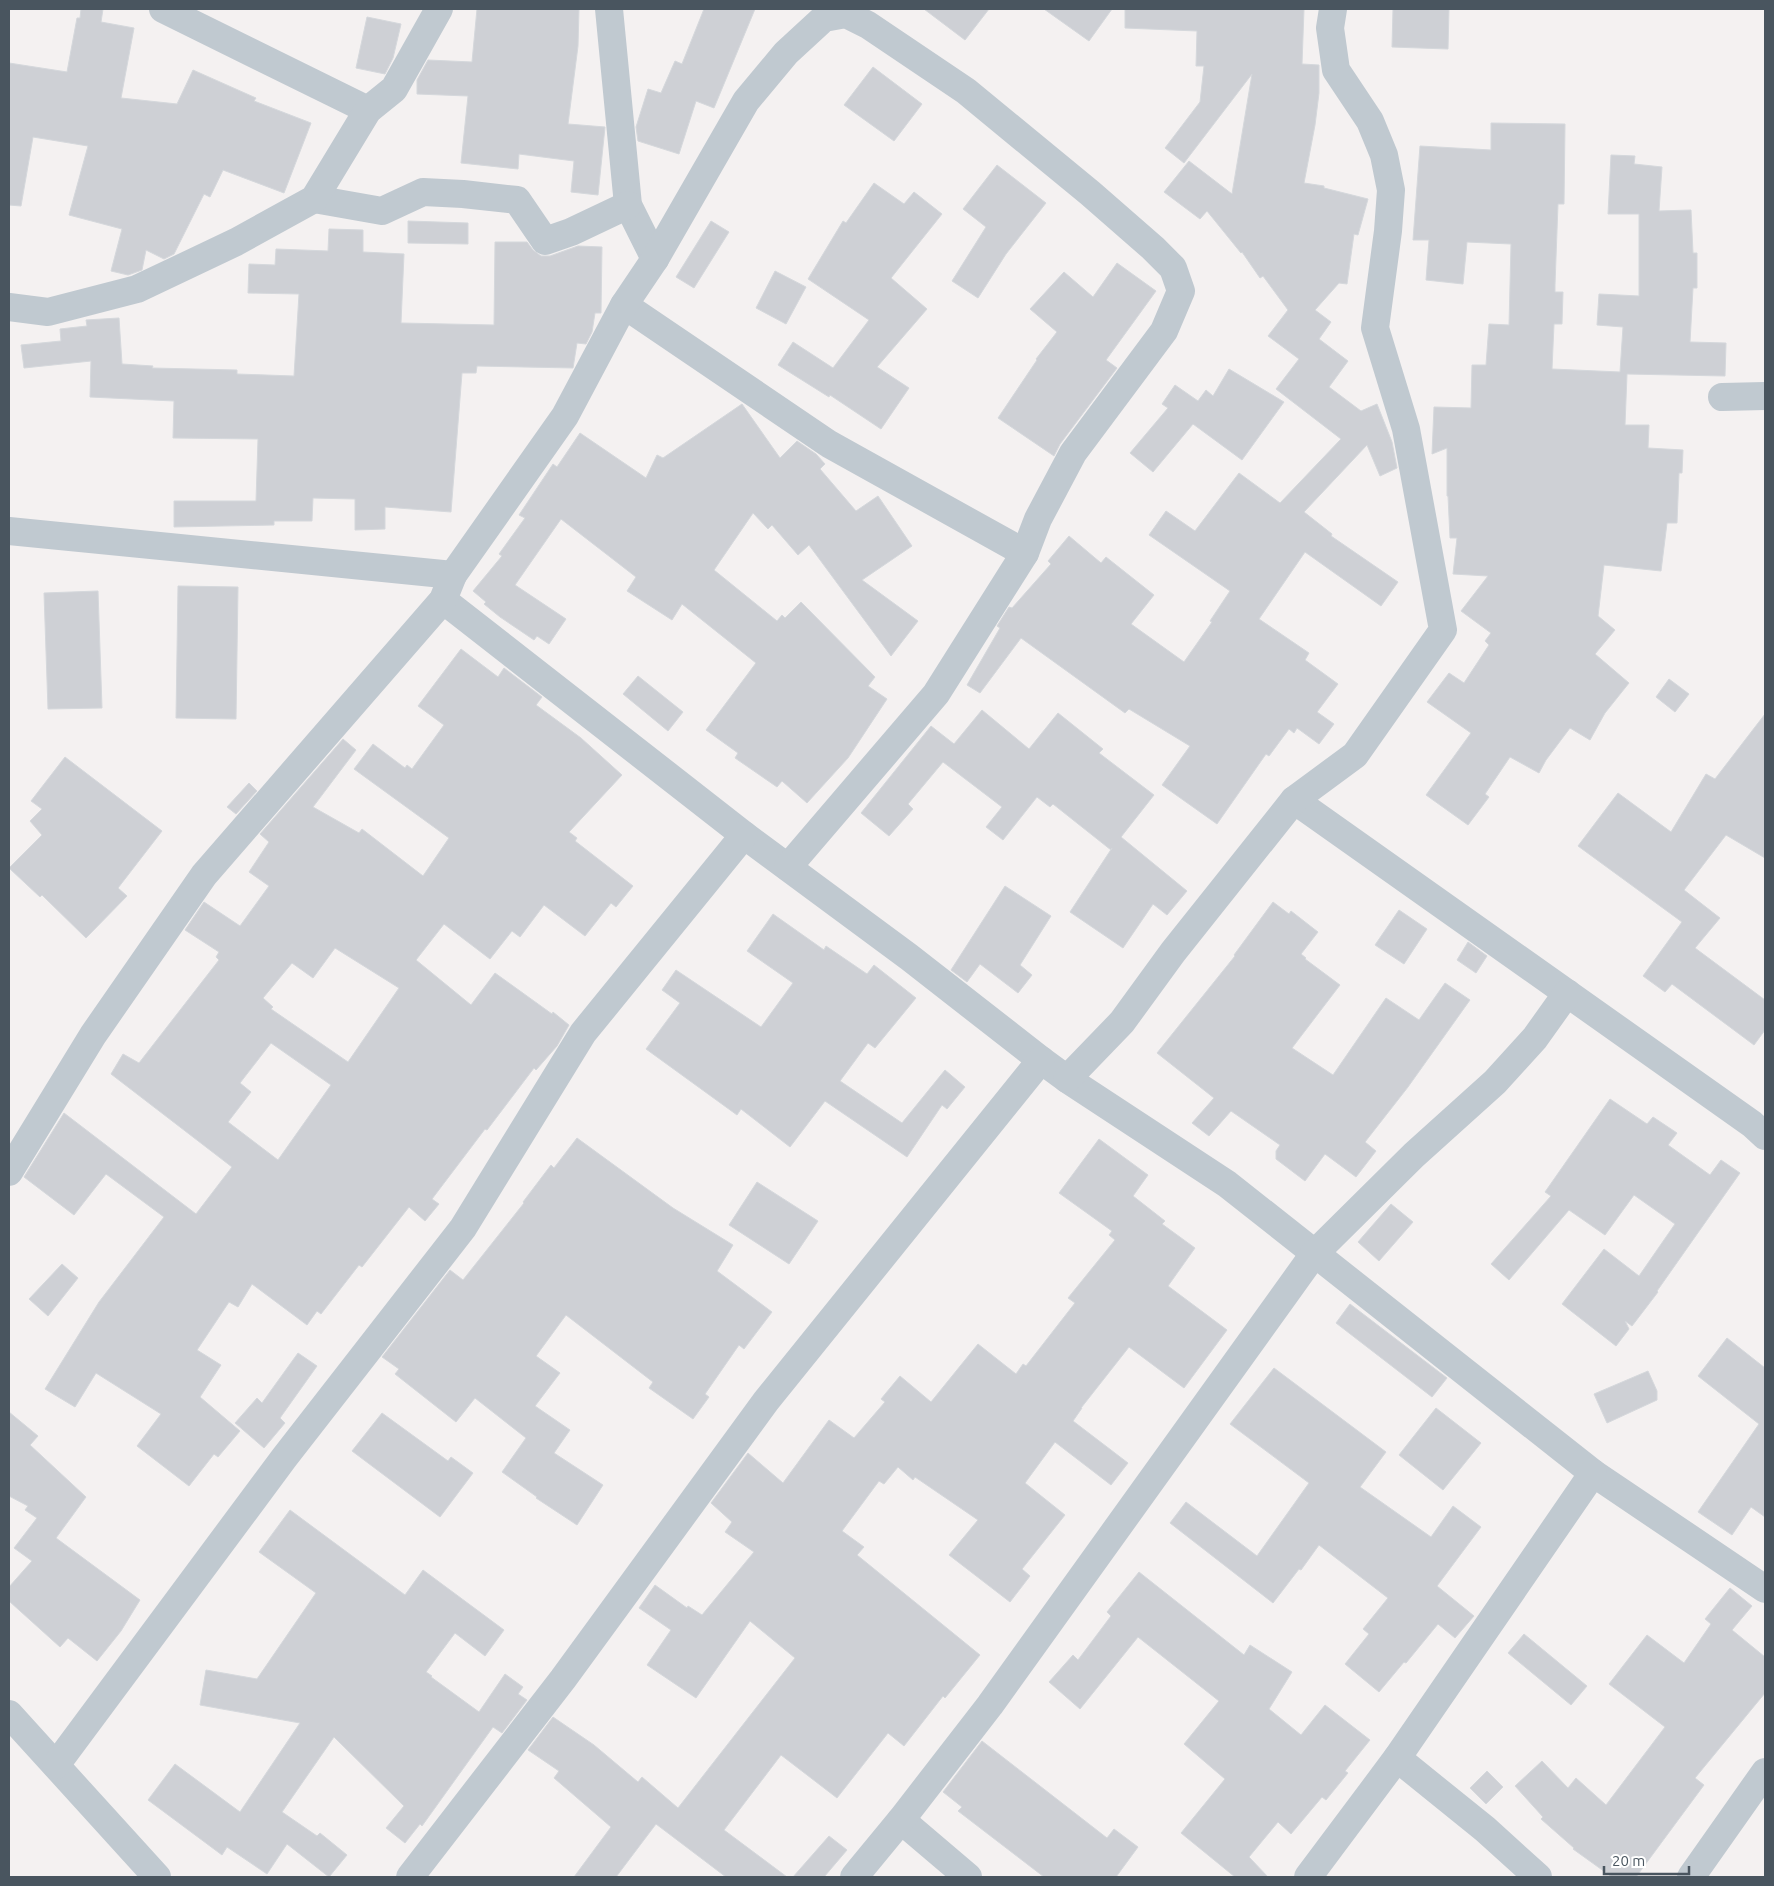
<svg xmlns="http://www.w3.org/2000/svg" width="1774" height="1886" viewBox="0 0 1774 1886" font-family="Ubuntu,sans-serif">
	<rect width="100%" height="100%" fill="#f4f1f1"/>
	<!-- building -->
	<g fill="#ced0d5" stroke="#d5d8dc" fill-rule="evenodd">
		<path d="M 81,9 L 103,9 L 101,22 L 134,28 L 121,98 L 177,104 L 193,70 L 256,98 L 254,101 L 311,123 L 284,193 L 223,170 L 210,197 L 204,194 L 174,254 L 164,259 L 146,250 L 142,270 L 128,275 L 111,271 L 122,229 L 69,215 L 88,146 L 33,137 L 21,206 L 9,205 L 9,63 L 67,72 L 77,18 L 80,18 Z"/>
		<path d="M 477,9 L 579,9 L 578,46 L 568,124 L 605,127 L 598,195 L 571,192 L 574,161 L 519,154 L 518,169 L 461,163 L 468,96 L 417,94 L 417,80 L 428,60 L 472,62 Z"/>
		<path d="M 704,9 L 755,9 L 714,108 L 696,101 L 679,154 L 638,141 L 636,127 L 648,89 L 661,93 L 675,61 L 682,64 Z"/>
		<path d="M 924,9 L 989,9 L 965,40 Z"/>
		<path d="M 1044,9 L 1112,9 L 1089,41 Z"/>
		<path d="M 1125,9 L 1304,9 L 1302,64 L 1319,65 L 1319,93 L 1315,125 L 1304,183 L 1324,186 L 1324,188 L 1368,199 L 1358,235 L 1354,234 L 1347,284 L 1339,283 L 1315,310 L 1331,322 L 1319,339 L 1348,361 L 1329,387 L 1361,411 L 1377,404 L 1392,442 L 1397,468 L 1380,476 L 1367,445 L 1304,512 L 1332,534 L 1331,536 L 1398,582 L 1381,606 L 1305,552 L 1259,619 L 1309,653 L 1305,660 L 1338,684 L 1317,712 L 1334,724 L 1319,744 L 1297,728 L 1294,733 L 1289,729 L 1269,756 L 1266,754 L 1217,824 L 1162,785 L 1190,746 L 1129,709 L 1125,713 L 1021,638 L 980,693 L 967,685 L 1000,628 L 997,626 L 1009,607 L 1012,608 L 1051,564 L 1048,561 L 1069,536 L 1101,563 L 1106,557 L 1154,595 L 1131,624 L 1184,662 L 1212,622 L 1210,621 L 1230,591 L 1149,535 L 1166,511 L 1195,531 L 1239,473 L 1280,503 L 1341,439 L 1276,389 L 1299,359 L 1268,336 L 1288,310 L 1263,276 L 1260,278 L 1242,252 L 1241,253 L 1207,211 L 1200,219 L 1164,192 L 1189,161 L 1232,194 L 1252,74 L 1184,163 L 1165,148 L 1200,102 L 1204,66 L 1196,66 L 1197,31 L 1125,28 Z"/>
		<path d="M 1393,9 L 1449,9 L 1448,49 L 1392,47 Z"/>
		<path d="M 367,17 L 401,24 L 393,58 L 385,74 L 356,68 Z"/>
		<path d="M 873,67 L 922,104 L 894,141 L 844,105 Z"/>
		<path d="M 1491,123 L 1565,124 L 1564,204 L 1558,204 L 1555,285 L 1555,292 L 1563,292 L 1562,324 L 1554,324 L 1552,369 L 1620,372 L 1623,327 L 1597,325 L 1599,294 L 1639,296 L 1639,214 L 1608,214 L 1611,155 L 1635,156 L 1634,164 L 1662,167 L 1659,211 L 1691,210 L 1693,253 L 1697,253 L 1697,288 L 1693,288 L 1690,342 L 1726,343 L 1725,376 L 1627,374 L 1625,425 L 1649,425 L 1648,448 L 1683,450 L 1682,473 L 1679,473 L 1677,523 L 1667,523 L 1661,571 L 1604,565 L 1598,616 L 1615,630 L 1595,654 L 1629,683 L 1605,713 L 1590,740 L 1570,728 L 1546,760 L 1539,773 L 1510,757 L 1485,794 L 1489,797 L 1468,825 L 1426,795 L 1471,733 L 1427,702 L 1449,673 L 1464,683 L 1489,645 L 1485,641 L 1491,633 L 1461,611 L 1488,576 L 1453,574 L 1457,538 L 1450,538 L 1448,496 L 1447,496 L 1447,448 L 1432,454 L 1434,407 L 1471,408 L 1472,365 L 1486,365 L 1489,324 L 1509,325 L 1511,244 L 1467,242 L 1463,284 L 1426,280 L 1429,240 L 1413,240 L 1420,146 L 1491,150 Z"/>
		<path d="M 997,165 L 1046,203 L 1006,254 L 978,298 L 952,281 L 986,227 L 963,209 Z"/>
		<path d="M 874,183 L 904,204 L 914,192 L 942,214 L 891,278 L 927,309 L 877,367 L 909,388 L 881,429 L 830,395 L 829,397 L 778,365 L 793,342 L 833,368 L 869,320 L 808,279 L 843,221 L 846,223 Z"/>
		<path d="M 408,221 L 468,223 L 468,244 L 408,243 Z"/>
		<path d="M 711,221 L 729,232 L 694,288 L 676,277 Z"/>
		<path d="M 329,229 L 363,230 L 363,252 L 404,254 L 401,323 L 494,325 L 495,242 L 527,242 L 533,250 L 541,256 L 550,256 L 578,246 L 602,247 L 601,313 L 595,313 L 592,332 L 586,344 L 577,343 L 573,368 L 477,366 L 476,373 L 462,373 L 451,512 L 385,507 L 385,529 L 355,530 L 355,499 L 313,498 L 312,521 L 274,521 L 274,525 L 174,527 L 174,501 L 256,501 L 258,439 L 173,438 L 174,401 L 90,397 L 91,361 L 24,368 L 21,345 L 61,341 L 60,329 L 87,326 L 86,320 L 119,318 L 122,364 L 153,366 L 152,368 L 237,370 L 237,374 L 294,376 L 299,294 L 248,293 L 249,264 L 275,265 L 276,249 L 328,251 Z"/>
		<path d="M 1117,263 L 1156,291 L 1106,360 L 1117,368 L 1060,444 L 1054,456 L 998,418 L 1037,360 L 1036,359 L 1057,332 L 1030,309 L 1064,272 L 1093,297 Z"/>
		<path d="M 775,271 L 806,287 L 786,324 L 756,308 Z"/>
		<path d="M 1229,369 L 1284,402 L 1242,460 L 1193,424 L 1153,472 L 1130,453 L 1168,408 L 1162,404 L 1175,385 L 1198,401 L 1206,390 L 1213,396 Z"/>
		<path d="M 742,404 L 780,458 L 797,441 L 816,454 L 825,464 L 820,469 L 856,511 L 878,496 L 912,546 L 862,580 L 918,621 L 891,656 L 809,545 L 798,555 L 772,525 L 768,529 L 753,513 L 714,570 L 777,621 L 782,615 L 785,618 L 801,602 L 875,677 L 868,686 L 887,699 L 848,758 L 807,803 L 782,781 L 777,787 L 735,758 L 738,753 L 706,730 L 756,663 L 682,604 L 672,620 L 627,591 L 636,577 L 561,519 L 515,585 L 566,619 L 549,644 L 537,636 L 534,640 L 500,617 L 484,604 L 486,602 L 473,591 L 502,556 L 499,554 L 525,518 L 519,515 L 553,464 L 557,467 L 580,433 L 646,478 L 657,455 L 663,458 Z"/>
		<path d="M 178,586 L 238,587 L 236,719 L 176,718 Z"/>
		<path d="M 98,591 L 102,708 L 48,709 L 44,593 Z"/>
		<path d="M 461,649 L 498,677 L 504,668 L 542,697 L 536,705 L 581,738 L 622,775 L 569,832 L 577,838 L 575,841 L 633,886 L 616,907 L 611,903 L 585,936 L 544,905 L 520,937 L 512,931 L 490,959 L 444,924 L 416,960 L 471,1005 L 495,973 L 552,1014 L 553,1012 L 569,1025 L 557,1046 L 536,1070 L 534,1068 L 487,1130 L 485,1129 L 432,1199 L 439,1204 L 425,1221 L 409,1207 L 362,1267 L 359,1265 L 321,1314 L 317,1311 L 307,1325 L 252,1284 L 238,1307 L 229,1302 L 197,1350 L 221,1365 L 200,1397 L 240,1431 L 218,1457 L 214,1454 L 189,1486 L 137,1446 L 161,1414 L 96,1373 L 75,1407 L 45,1389 L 99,1302 L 164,1217 L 106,1174 L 74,1215 L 24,1177 L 64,1113 L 196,1214 L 232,1167 L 111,1074 L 123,1054 L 139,1063 L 219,960 L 216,957 L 219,952 L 185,930 L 204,902 L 240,926 L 269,886 L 249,872 L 269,842 L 260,834 L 343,739 L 356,750 L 313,807 L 359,833 L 362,829 L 423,876 L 449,838 L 354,769 L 373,744 L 405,768 L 407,765 L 412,769 L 444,725 L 418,706 ZM 335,948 L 399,988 L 348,1062 L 271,1009 L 273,1007 L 263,998 L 292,963 L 313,978 ZM 271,1043 L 331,1085 L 278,1160 L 228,1122 L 251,1092 L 240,1083 Z"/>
		<path d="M 638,676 L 683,712 L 668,731 L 623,694 Z"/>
		<path d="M 1669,679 L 1689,694 L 1675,712 L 1656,697 Z"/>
		<path d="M 982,710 L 1029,749 L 1058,713 L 1103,749 L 1099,753 L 1154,795 L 1121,837 L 1187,891 L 1167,915 L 1153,904 L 1123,948 L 1070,912 L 1112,848 L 1111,850 L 1053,804 L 1050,807 L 1037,797 L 1003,840 L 986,827 L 1002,807 L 943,762 L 908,804 L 913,809 L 889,836 L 861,813 L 931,726 L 954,744 Z"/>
		<path d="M 1765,714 L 1765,858 L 1726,835 L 1684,890 L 1720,918 L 1695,948 L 1765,1000 L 1765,1030 L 1754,1045 L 1672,984 L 1665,992 L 1643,976 L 1682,922 L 1578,846 L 1618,793 L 1671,832 L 1706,774 L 1715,779 Z"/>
		<path d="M 65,757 L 162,831 L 118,888 L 127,896 L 86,938 L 42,895 L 40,897 L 9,868 L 42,835 L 30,821 L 42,809 L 31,801 Z"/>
		<path d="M 249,783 L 257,791 L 236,814 L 227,807 Z"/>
		<path d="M 1005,886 L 1051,916 L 1020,965 L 1032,975 L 1018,993 L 980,964 L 967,982 L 951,970 Z"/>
		<path d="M 1273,902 L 1289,914 L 1291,911 L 1318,932 L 1301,954 L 1306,958 L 1305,959 L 1340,985 L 1292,1048 L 1333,1075 L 1386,998 L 1419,1020 L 1445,983 L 1470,1000 L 1408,1087 L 1365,1142 L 1376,1151 L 1356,1177 L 1325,1154 L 1305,1181 L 1276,1159 L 1276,1151 L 1280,1145 L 1231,1111 L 1209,1136 L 1192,1123 L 1214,1098 L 1157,1053 L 1235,956 L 1234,955 Z"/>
		<path d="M 1399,910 L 1427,929 L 1404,964 L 1375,945 Z"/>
		<path d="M 773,914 L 824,950 L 826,946 L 867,974 L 874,965 L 916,998 L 875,1048 L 868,1043 L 840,1081 L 902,1123 L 945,1070 L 965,1087 L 947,1109 L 942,1105 L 907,1157 L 825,1101 L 790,1147 L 741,1109 L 737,1115 L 646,1049 L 680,1003 L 662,990 L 676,970 L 761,1027 L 793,983 L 747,951 Z"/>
		<path d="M 1468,942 L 1487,956 L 1476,973 L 1457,960 Z"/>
		<path d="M 1610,1099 L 1647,1124 L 1653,1117 L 1677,1133 L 1668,1145 L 1710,1175 L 1721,1160 L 1740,1173 L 1657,1291 L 1658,1292 L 1632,1326 L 1625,1321 L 1629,1329 L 1616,1346 L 1562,1304 L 1604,1249 L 1639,1276 L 1675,1224 L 1634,1195 L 1605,1235 L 1569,1210 L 1509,1280 L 1491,1264 L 1551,1196 L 1545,1192 Z"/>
		<path d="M 577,1138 L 673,1208 L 733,1245 L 717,1271 L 772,1312 L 744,1349 L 739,1345 L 705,1394 L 709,1397 L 693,1419 L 649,1388 L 653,1382 L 566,1315 L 536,1356 L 560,1373 L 535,1406 L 570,1430 L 554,1453 L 603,1485 L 577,1525 L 536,1498 L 537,1497 L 502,1472 L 526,1438 L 475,1398 L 456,1422 L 395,1374 L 399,1369 L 382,1357 L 450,1270 L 463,1280 L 524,1203 L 523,1202 L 551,1165 L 554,1168 Z"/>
		<path d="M 1099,1139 L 1148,1175 L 1133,1196 L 1165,1221 L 1162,1224 L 1195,1248 L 1168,1286 L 1227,1330 L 1184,1388 L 1129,1347 L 1081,1408 L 1082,1408 L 1073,1421 L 1128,1463 L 1111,1485 L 1055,1442 L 1025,1483 L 1065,1515 L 1022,1569 L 1030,1576 L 1010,1602 L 949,1555 L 978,1520 L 915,1477 L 913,1480 L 898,1467 L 884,1484 L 879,1481 L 842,1531 L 864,1547 L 857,1555 L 980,1655 L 945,1698 L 943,1696 L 904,1746 L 888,1733 L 837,1798 L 781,1755 L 724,1830 L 787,1877 L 726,1877 L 656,1824 L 616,1877 L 574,1877 L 611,1827 L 554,1778 L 559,1771 L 528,1750 L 553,1717 L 594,1745 L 638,1782 L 642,1777 L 678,1808 L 795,1658 L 750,1621 L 696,1698 L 647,1665 L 671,1630 L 639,1608 L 655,1585 L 687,1608 L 688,1606 L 702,1615 L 754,1552 L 725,1532 L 732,1522 L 711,1503 L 748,1453 L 783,1483 L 829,1420 L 854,1438 L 885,1402 L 881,1399 L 900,1376 L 931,1402 L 978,1344 L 1016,1374 L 1023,1364 L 1026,1366 L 1075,1303 L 1068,1298 L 1115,1240 L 1109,1235 L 1112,1231 L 1059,1193 Z"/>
		<path d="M 757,1182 L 818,1221 L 789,1264 L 729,1225 Z"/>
		<path d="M 1391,1204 L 1413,1222 L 1379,1261 L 1358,1242 Z"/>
		<path d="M 62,1264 L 78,1278 L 48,1316 L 29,1299 Z"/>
		<path d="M 1350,1304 L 1447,1378 L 1432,1397 L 1336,1323 Z"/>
		<path d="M 1727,1338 L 1765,1368 L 1765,1517 L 1751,1507 L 1732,1535 L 1698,1512 L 1759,1424 L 1698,1376 Z"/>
		<path d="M 298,1353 L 317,1366 L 280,1418 L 285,1423 L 264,1448 L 235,1423 L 257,1398 L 262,1403 Z"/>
		<path d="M 1274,1368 L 1386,1452 L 1360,1487 L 1431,1537 L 1453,1506 L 1481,1527 L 1437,1586 L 1474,1616 L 1455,1638 L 1438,1624 L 1406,1663 L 1404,1662 L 1379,1692 L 1345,1664 L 1369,1634 L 1363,1629 L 1388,1598 L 1319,1545 L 1301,1570 L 1299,1569 L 1273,1603 L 1170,1523 L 1186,1502 L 1257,1556 L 1309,1483 L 1230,1424 Z"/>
		<path d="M 1648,1371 L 1657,1391 L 1657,1400 L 1607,1423 L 1594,1394 Z"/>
		<path d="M 1436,1408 L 1481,1443 L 1443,1490 L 1399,1455 Z"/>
		<path d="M 9,1412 L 38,1436 L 30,1445 L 86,1497 L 56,1538 L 140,1600 L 121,1631 L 97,1661 L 68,1638 L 60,1647 L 9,1601 L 9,1587 L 32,1561 L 14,1548 L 37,1518 L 25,1510 L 28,1506 L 9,1496 Z"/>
		<path d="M 382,1413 L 448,1461 L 451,1457 L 473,1473 L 440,1517 L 352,1451 Z"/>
		<path d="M 290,1510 L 405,1595 L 423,1570 L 504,1630 L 485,1656 L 455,1633 L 426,1672 L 432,1676 L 431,1677 L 479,1712 L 505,1674 L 523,1687 L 518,1694 L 527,1700 L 502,1733 L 493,1727 L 422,1826 L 420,1824 L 405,1843 L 386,1828 L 404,1806 L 334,1737 L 282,1812 L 317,1836 L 320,1833 L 347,1855 L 329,1877 L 287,1844 L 267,1874 L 227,1847 L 222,1855 L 148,1800 L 175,1764 L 240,1812 L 300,1723 L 200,1705 L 206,1670 L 257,1679 L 316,1593 L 259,1552 Z"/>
		<path d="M 1139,1572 L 1244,1655 L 1250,1645 L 1292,1672 L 1269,1709 L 1301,1735 L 1325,1705 L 1370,1740 L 1345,1771 L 1348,1773 L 1326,1800 L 1322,1797 L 1291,1834 L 1278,1822 L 1249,1857 L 1268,1877 L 1235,1877 L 1181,1833 L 1225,1779 L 1184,1744 L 1219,1701 L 1138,1637 L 1080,1709 L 1049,1682 L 1073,1655 L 1078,1660 L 1111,1616 L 1107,1612 Z"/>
		<path d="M 1730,1588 L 1752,1606 L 1732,1630 L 1765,1657 L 1765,1693 L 1695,1778 L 1704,1785 L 1636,1877 L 1612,1877 L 1573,1849 L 1574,1848 L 1541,1819 L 1543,1817 L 1515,1786 L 1542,1761 L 1568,1788 L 1576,1778 L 1606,1805 L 1665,1727 L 1609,1684 L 1647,1635 L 1684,1663 L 1711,1624 L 1705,1619 Z"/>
		<path d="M 1524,1634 L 1587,1686 L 1571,1705 L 1508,1653 Z"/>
		<path d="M 982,1741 L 1107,1838 L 1114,1829 L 1138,1847 L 1116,1877 L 1044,1877 L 958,1811 L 962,1807 L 943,1792 Z"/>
		<path d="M 1487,1771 L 1503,1787 L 1486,1804 L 1470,1788 Z"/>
		<path d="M 829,1836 L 847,1850 L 824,1877 L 793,1877 Z"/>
	</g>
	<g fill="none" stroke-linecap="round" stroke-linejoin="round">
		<!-- minor -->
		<g stroke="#c0c9d0" stroke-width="28">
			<path d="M 163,9 L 368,110"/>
			<path d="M 609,9 L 628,205 L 655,259"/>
			<path d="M 314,199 L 382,211 L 423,192 L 463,194 L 517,200 L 545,241 L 571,232 L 628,205"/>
			<path d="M 624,305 L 829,444 L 1025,553"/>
			<path d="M 9,307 L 48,312 L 137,289 L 236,242 L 314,199 L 368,110 L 394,89 L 439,9"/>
			<path d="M 1722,397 L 1765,396"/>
			<path d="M 9,531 L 453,575"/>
			<path d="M 443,600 L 744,835 L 909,957 L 1041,1060 L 1067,1079 L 1227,1184 L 1593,1473 L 1765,1589"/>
			<path d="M 1294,800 L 1752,1124 L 1765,1136"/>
			<path d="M 1067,1079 L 1122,1022 L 1173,952 L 1294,800 L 1355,755 L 1443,630 L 1406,429 L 1375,328 L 1388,231 L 1391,190 L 1384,155 L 1370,121 L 1336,70 L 1330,28 L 1333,9"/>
			<path d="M 9,1172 L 93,1035 L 204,875 L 443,600 L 453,575 L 565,416 L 624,305 L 655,259 L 746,101 L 786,53 L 824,18 L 846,14 L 868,25 L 966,91 L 1090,193 L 1153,248 L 1173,268 L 1181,291 L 1164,331 L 1073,453 L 1038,519 L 1025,553 L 936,694 L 788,867"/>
			<path d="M 9,1714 L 157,1877"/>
			<path d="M 1397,1758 L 1485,1829 L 1538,1877"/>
			<path d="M 56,1765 L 284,1458 L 463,1228 L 583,1033 L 744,835"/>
			<path d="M 901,1820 L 968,1877"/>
			<path d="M 410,1877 L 563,1679 L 766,1401 L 1041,1060"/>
			<path d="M 854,1877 L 901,1820 L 990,1705 L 1314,1254 L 1414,1155 L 1495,1082 L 1535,1038 L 1567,993"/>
			<path d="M 1308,1877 L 1397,1758 L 1593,1473"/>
			<path d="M 1691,1877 L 1765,1772"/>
		</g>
	</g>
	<!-- border -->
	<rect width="1774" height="1886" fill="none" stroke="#49555f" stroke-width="20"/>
	<!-- scale -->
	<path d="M1604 1866v8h85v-8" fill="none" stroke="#49555f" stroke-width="2.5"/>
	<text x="1612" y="1866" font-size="15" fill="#49555f" stroke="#ffffff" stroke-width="4" paint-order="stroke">20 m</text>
</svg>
